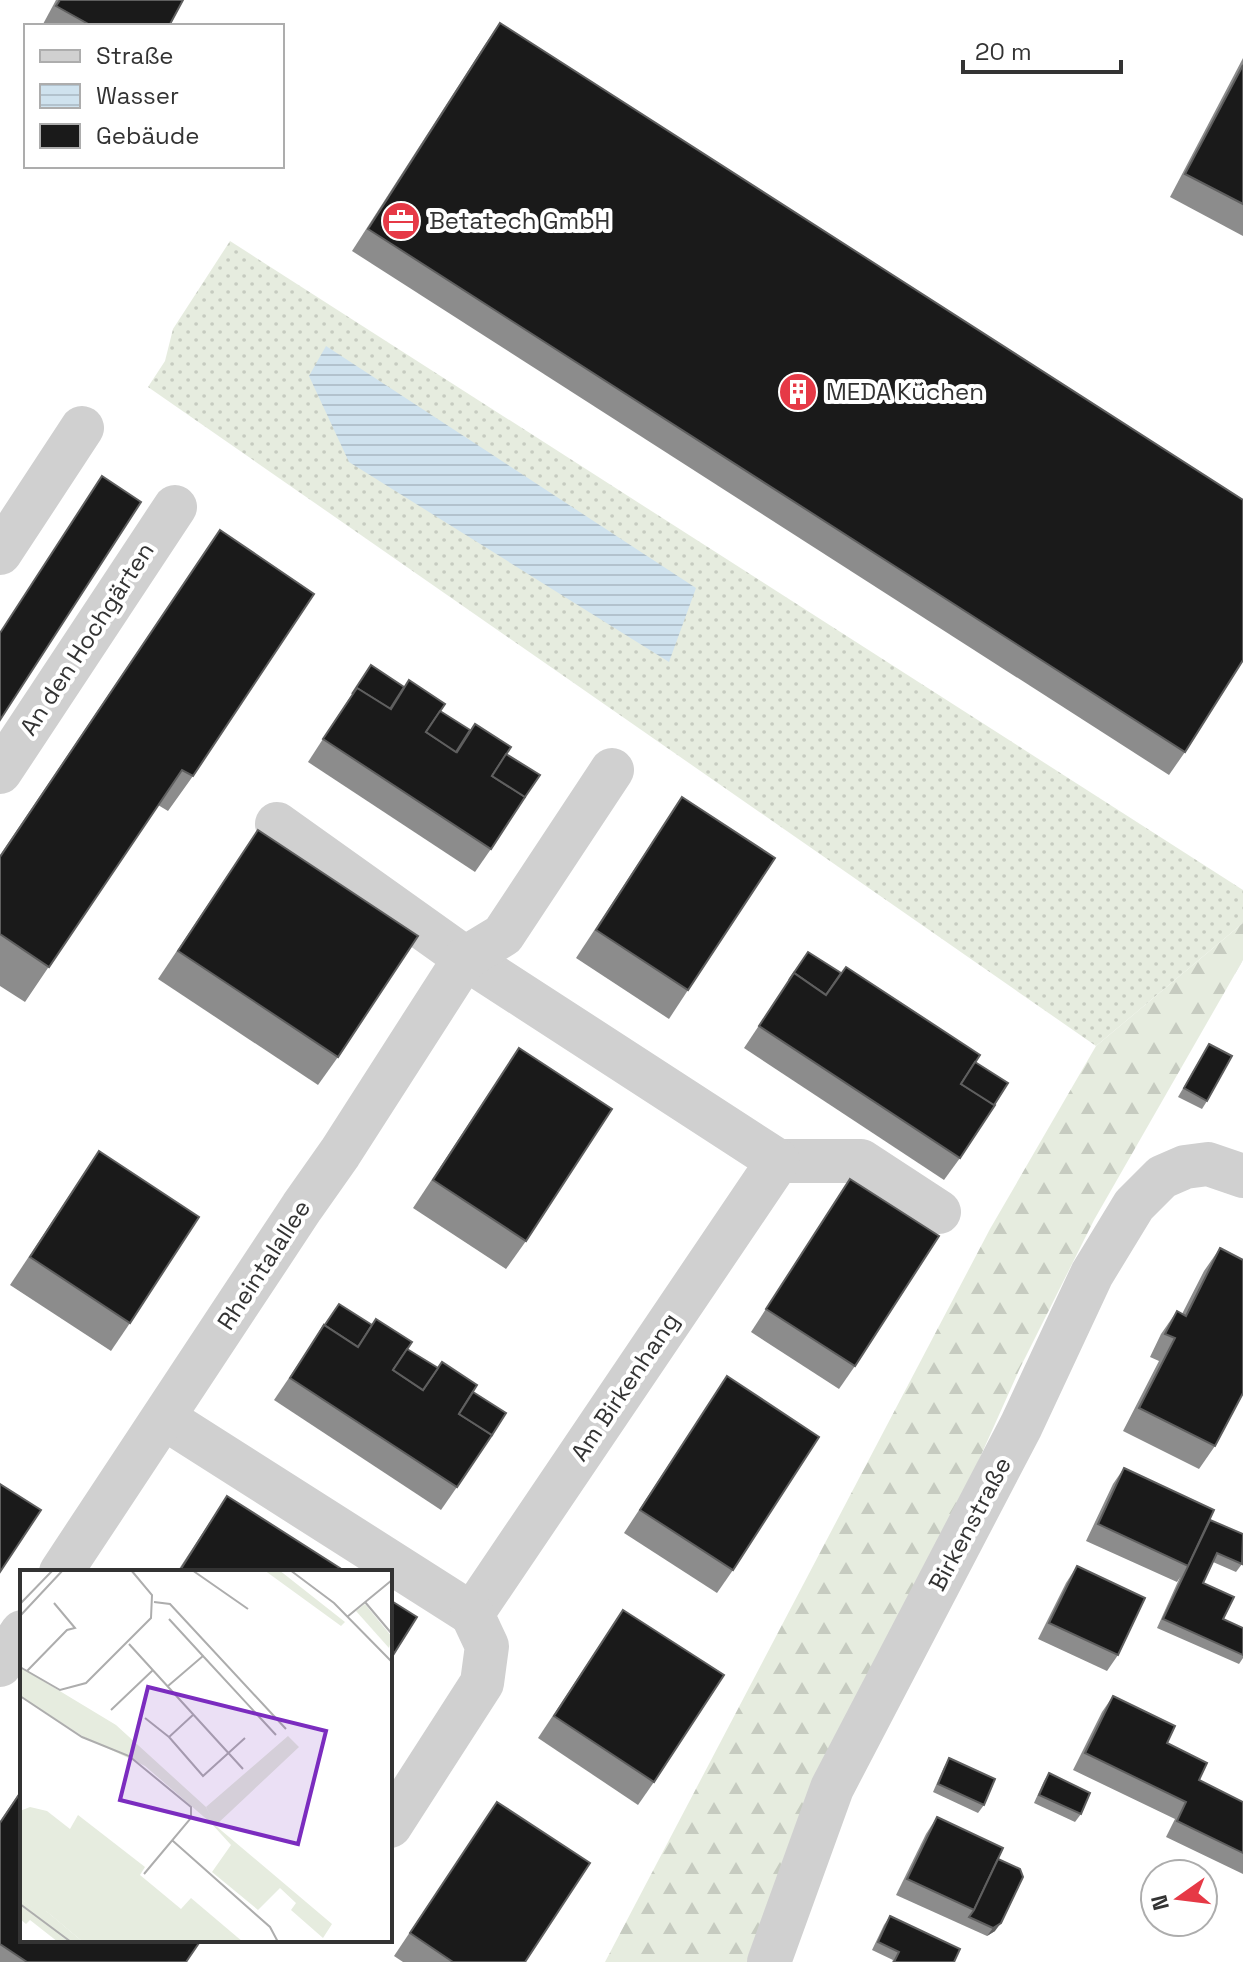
<svg xmlns="http://www.w3.org/2000/svg" width="1243" height="1962" viewBox="0 0 1243 1962" font-family="'Space Grotesk',sans-serif">
	<defs>
		<pattern id="grass-dots" width="8" height="8" patternUnits="userSpaceOnUse" patternTransform="scale(2)"><rect width="8" height="8" fill="#e6ecdf"/><path d="M2 2h.1M6 6h.1" fill="none" stroke="#c6cbc0" stroke-width="1.8" stroke-linecap="round"/></pattern>
		<pattern id="forest-firs" width="22" height="20" patternUnits="userSpaceOnUse" patternTransform="scale(2)"><rect width="22" height="20" fill="#e6ecdf"/><path d="M5 1l3.5 6h-7zM16 11l3.5 6h-7z" fill="#c6cbc0"/></pattern>
		<pattern id="water-rules" width="6" height="5" patternUnits="userSpaceOnUse" patternTransform="scale(2)"><rect width="6" height="5" fill="#cfe2ee"/><path d="M0 2.5h6" fill="none" stroke="#b2c2cd"/></pattern>
	</defs>
	<rect width="100%" height="100%" fill="#fff"/>
	<!-- grass -->
	<path fill="url(#grass-dots)" d="M 230,241 L 1243,890 L 1243,923 L 1096,1046 L 148,387 L 165,361 L 173,329 Z"/>
	<!-- forest -->
	<path fill="url(#forest-firs)" d="M 1243,923 L 1243,960 L 1094,1220 L 1020,1368 L 832,1788 L 766,1962 L 605,1962 L 990,1229 L 1096,1046 Z"/>
	<!-- water -->
	<path fill="url(#water-rules)" d="M 326,346 L 696,588 L 669,662 L 349,462 L 309,376 Z"/>
	<g fill="none" stroke-linecap="round" stroke-linejoin="round">
		<!-- minor -->
		<g stroke="#d0d0d0" stroke-width="44">
			<path d="M 0,553 L 82,428"/>
			<path d="M 0,772 L 175,507"/>
			<path d="M 778,1161 L 861,1161 L 939,1212"/>
			<path d="M 164,1418 L 472,1614 L 778,1161 L 465,958 L 277,824"/>
			<path d="M 61,1572 L 302,1207 L 340,1153 L 465,958 L 503,935 L 612,770"/>
			<path d="M 0,1665 L 22,1632"/>
			<path d="M 390,1826 L 482,1683 L 487,1646 L 472,1614"/>
			<path d="M 769,1962 L 832,1788 L 1021,1426 L 1092,1274 L 1134,1205 L 1162,1177 L 1185,1167 L 1208,1164 L 1243,1176"/>
		</g>
	</g>
	<!-- wall -->
	<g fill="#8c8c8c">
		<path d="M 56,0 L 183,0 L 169,26 L 42,26 Z"/>
		<path d="M 500,23 L 1185,752 L 1169,775 L 352,251 L 484,46 Z"/>
		<path d="M 1243,58 L 1243,236 L 1170,197 Z"/>
		<path d="M 220,530 L 193,776 L 168,811 L 158,805 L 25,1002 L 0,986 L 0,855 Z"/>
		<path d="M 371,665 L 506,754 L 491,849 L 475,872 L 308,762 Z"/>
		<path d="M 682,797 L 688,990 L 669,1019 L 576,958 Z"/>
		<path d="M 258,830 L 338,1057 L 318,1085 L 158,979 Z"/>
		<path d="M 808,952 L 960,1158 L 944,1180 L 744,1048 Z"/>
		<path d="M 1209,1044 L 1207,1101 L 1202,1109 L 1178,1097 Z"/>
		<path d="M 519,1048 L 526,1241 L 506,1269 L 413,1208 Z"/>
		<path d="M 99,1151 L 130,1323 L 111,1351 L 10,1285 Z"/>
		<path d="M 850,1179 L 855,1366 L 839,1389 L 751,1332 Z"/>
		<path d="M 1220,1248 L 1215,1446 L 1199,1469 L 1123,1431 L 1159,1361 L 1150,1357 L 1161,1334 L 1177,1311 L 1182,1314 L 1204,1271 Z"/>
		<path d="M 339,1304 L 473,1392 L 457,1487 L 441,1510 L 274,1400 Z"/>
		<path d="M 727,1376 L 733,1570 L 717,1593 L 624,1533 Z"/>
		<path d="M 1124,1468 L 1210,1520 L 1242,1564 L 1236,1572 L 1213,1562 L 1203,1583 L 1223,1619 L 1243,1628 L 1243,1658 L 1239,1664 L 1157,1628 L 1180,1577 L 1177,1582 L 1086,1541 L 1113,1484 Z"/>
		<path d="M 227,1496 L 346,1572 L 177,1572 Z"/>
		<path d="M 1077,1566 L 1118,1655 L 1107,1671 L 1038,1639 L 1066,1583 Z"/>
		<path d="M 623,1610 L 654,1782 L 638,1805 L 538,1738 Z"/>
		<path d="M 1113,1696 L 1167,1743 L 1199,1780 L 1243,1802 L 1243,1874 L 1166,1837 L 1175,1819 L 1073,1770 L 1102,1712 Z"/>
		<path d="M 949,1758 L 984,1805 L 978,1813 L 933,1792 L 944,1767 Z"/>
		<path d="M 1049,1773 L 1081,1814 L 1075,1822 L 1034,1803 L 1044,1781 Z"/>
		<path d="M 22,1789 L 186,1962 L 0,1962 L 0,1821 Z"/>
		<path d="M 497,1802 L 525,1962 L 403,1962 L 394,1956 Z"/>
		<path d="M 937,1817 L 998,1859 L 995,1931 L 987,1936 L 896,1895 L 926,1834 Z"/>
		<path d="M 890,1916 L 954,1962 L 892,1962 L 893,1960 L 872,1950 L 884,1925 Z"/>
	</g>
	<!-- shaded-wall -->
	<path fill="#5f5f5f" d="M 1001,1923 L 995,1931 L 987,1936 L 993,1928 Z"/>
	<!-- building -->
	<g fill="#1a1a1a" stroke="#5f5f5f" stroke-width="2">
		<path d="M 60,0 L 183,0 L 169,26 L 92,26 L 56,6 Z"/>
		<path d="M 500,23 L 1243,500 L 1243,660 L 1185,752 L 368,229 Z"/>
		<path d="M 1243,65 L 1243,204 L 1185,174 Z"/>
		<path d="M 102,476 L 141,502 L 0,720 L 0,633 Z"/>
		<path d="M 220,530 L 314,594 L 193,776 L 182,770 L 49,967 L 0,934 L 0,857 Z"/>
		<path d="M 371,665 L 404,687 L 390,709 L 357,688 L 352,694 Z"/>
		<path d="M 409,680 L 445,704 L 426,732 L 457,752 L 475,724 L 511,747 L 492,776 L 525,797 L 491,849 L 323,739 L 357,688 L 391,709 Z"/>
		<path d="M 440,711 L 470,730 L 456,752 L 426,732 Z"/>
		<path d="M 506,754 L 540,775 L 525,797 L 492,776 Z"/>
		<path d="M 682,797 L 775,858 L 688,990 L 596,930 Z"/>
		<path d="M 258,830 L 418,936 L 338,1057 L 178,951 Z"/>
		<path d="M 808,952 L 841,973 L 826,995 L 794,973 L 789,980 Z"/>
		<path d="M 846,967 L 980,1055 L 961,1084 L 995,1105 L 960,1158 L 759,1026 L 794,973 L 826,995 Z"/>
		<path d="M 1209,1044 L 1232,1056 L 1207,1101 L 1184,1088 Z"/>
		<path d="M 519,1048 L 612,1109 L 526,1241 L 433,1180 Z"/>
		<path d="M 975,1062 L 1008,1083 L 994,1105 L 961,1084 Z"/>
		<path d="M 99,1151 L 199,1217 L 130,1323 L 30,1257 Z"/>
		<path d="M 850,1179 L 939,1236 L 855,1366 L 766,1309 Z"/>
		<path d="M 1220,1248 L 1243,1260 L 1243,1393 L 1215,1446 L 1139,1408 L 1175,1338 L 1165,1334 L 1177,1311 L 1186,1316 Z"/>
		<path d="M 339,1304 L 372,1325 L 358,1347 L 324,1325 L 320,1332 Z"/>
		<path d="M 376,1319 L 412,1342 L 393,1370 L 423,1390 L 442,1362 L 477,1385 L 459,1414 L 492,1435 L 457,1487 L 290,1378 L 324,1325 L 358,1347 Z"/>
		<path d="M 407,1349 L 438,1368 L 423,1390 L 393,1370 Z"/>
		<path d="M 727,1376 L 819,1437 L 733,1570 L 640,1510 Z"/>
		<path d="M 473,1392 L 506,1413 L 492,1435 L 459,1414 Z"/>
		<path d="M 1124,1468 L 1214,1510 L 1188,1566 L 1098,1524 Z"/>
		<path d="M 0,1484 L 41,1510 L 0,1572 Z"/>
		<path d="M 227,1496 L 346,1572 L 179,1572 Z"/>
		<path d="M 1210,1520 L 1243,1534 L 1242,1564 L 1217,1553 L 1203,1583 L 1234,1597 L 1223,1619 L 1243,1628 L 1243,1655 L 1163,1619 Z"/>
		<path d="M 1077,1566 L 1145,1598 L 1118,1655 L 1049,1623 Z"/>
		<path d="M 390,1600 L 417,1617 L 390,1660 Z"/>
		<path d="M 623,1610 L 724,1675 L 654,1782 L 554,1716 Z"/>
		<path d="M 1113,1696 L 1175,1726 L 1167,1743 L 1207,1763 L 1199,1780 L 1243,1802 L 1243,1853 L 1177,1821 L 1186,1802 L 1085,1753 Z"/>
		<path d="M 949,1758 L 995,1779 L 984,1805 L 938,1784 Z"/>
		<path d="M 1049,1773 L 1090,1793 L 1081,1814 L 1039,1795 Z"/>
		<path d="M 22,1790 L 22,1940 L 201,1940 L 186,1962 L 27,1962 L 0,1944 L 0,1823 Z"/>
		<path d="M 497,1802 L 590,1863 L 525,1962 L 453,1962 L 410,1933 Z"/>
		<path d="M 937,1817 L 1003,1848 L 974,1910 L 907,1879 Z"/>
		<path d="M 998,1859 L 1020,1869 L 1023,1877 L 1001,1923 L 993,1928 L 969,1917 L 974,1910 Z"/>
		<path d="M 890,1916 L 960,1949 L 954,1962 L 894,1962 L 899,1952 L 878,1942 Z"/>
	</g>
	<!-- icons -->
	<defs>
		<symbol id="office-disc" viewBox="-11 -11 22 22"><circle r="9.5" fill="#e63946" stroke="#fff"/><path d="M-6-3h4V-5.5h4V-3h4V5H-6ZM-1-4.5V-3h2v-1.5ZM-6 0V1H6V0Z" fill="#fff"/></symbol>
		<symbol id="building-disc" viewBox="-11 -11 22 22"><circle r="9.5" fill="#e63946" stroke="#fff"/><path d="M-4-6H4V6H1V3H-1V6H-4ZM-2.5-4.3h1.7v1.8h-1.7ZM.8-4.3h1.7v1.8H.8ZM-2.5-1h1.7V.8h-1.7ZM.8-1h1.7V.8H.8Z" fill="#fff"/></symbol>
	</defs>
	<g fill-rule="evenodd">
		<use href="#office-disc" x="379" y="199" width="44" height="44"/>
		<use href="#building-disc" x="776" y="370" width="44" height="44"/>
	</g>
	<g text-anchor="middle" stroke-width="8" stroke-linejoin="round" paint-order="stroke">
		<!-- poi labels -->
		<g font-size="24" fill="#333" stroke="#fff" text-anchor="start">
			<text x="429" y="229">Betatech GmbH</text>
			<text x="826" y="400">MEDA Küchen</text>
		</g>
		<!-- street labels -->
		<g font-size="24" fill="#333" stroke="#fff">
			<text transform="translate(87 639) rotate(-57)" y="8">An den Hochgärten</text>
			<text transform="translate(264 1265) rotate(-57)" y="8">Rheintalallee</text>
			<text transform="translate(625 1387) rotate(-56)" y="8">Am Birkenhang</text>
			<text transform="translate(970 1524) rotate(-62)" y="8">Birkenstraße</text>
		</g>
	</g>
	<!-- overview -->
	<g transform="translate(20 1570)">
		<rect width="372" height="372" fill="#fff"/>
		<path d="M 268,166 L 279,177 L 195,256 L 186,237 ZM 0,328 L 22,344 L 25,340 L 63,372 L 38,372 L 10,350 L 6,354 L 0,349 Z" fill="#e6ecdf"/>
		<path d="M 244,0 L 259,0 L 325,52 L 321,56 ZM 0,97 L 96,155 L 186,237 L 196,256 L 312,354 L 303,368 L 271,340 L 276,333 L 260,318 L 238,340 L 192,302 L 211,275 L 191,253 L 125,196 L 64,167 L 0,126 Z" fill="#e6ecdf"/>
		<path d="M 345,34 L 372,67 L 369,78 L 336,41 Z" fill="#e6ecdf"/>
		<path d="M 10,237 L 27,241 L 50,259 L 58,245 L 125,297 L 120,305 L 161,339 L 171,328 L 223,372 L 63,372 L 26,341 L 22,345 L 0,328 L 0,241 Z" fill="#e6ecdf"/>
		<path fill="none" stroke="#adadad" stroke-width="2" d="M 172,0 L 228,39M 270,0 L 314,33 L 372,92M 134,32 L 150,34 L 266,159M 345,32 L 372,64M 0,34 L 33,0M 0,46 L 43,0M 327,47 L 372,10M 109,74 L 223,199M 183,86 L 256,165M 0,97 L 40,120 L 66,113 L 131,48 L 132,25 L 111,0M 7,101 L 47,60 L 55,58 L 34,33M 148,116 L 183,86 L 149,49M 0,126 L 62,167 L 109,186 L 171,237 L 171,248 L 124,304M 91,140 L 133,100M 174,144 L 149,167 L 183,206 L 225,168M 125,148 L 149,167M 153,271 L 250,357 L 258,372M 0,334 L 51,372"/>
		<path fill="#7b2cbf" fill-opacity="0.15" stroke="#7b2cbf" stroke-width="4" d="M 128,117 L 306,161 L 278,274 L 100,230 Z"/>
		<rect width="372" height="372" fill="none" stroke="#333" stroke-width="4"/>
	</g>
	<!-- legend -->
	<rect x="24" y="24" width="260" height="144" fill="#ffffff" stroke="#adadad" stroke-width="2"/>
	<rect x="40" y="50" width="40" height="12" fill="#d0d0d0" stroke="#adadad" stroke-width="2"/>
	<text x="96" y="64" font-size="24" fill="#333333">Straße</text>
	<rect x="40" y="84" width="40" height="24" fill="url(#water-rules)" stroke="#adadad" stroke-width="2"/>
	<text x="96" y="104" font-size="24" fill="#333333">Wasser</text>
	<rect x="40" y="124" width="40" height="24" fill="#1a1a1a" stroke="#adadad" stroke-width="2"/>
	<text x="96" y="144" font-size="24" fill="#333333">Gebäude</text>
	<!-- north arrow -->
	<g transform="translate(1179 1898) rotate(256)"><circle r="38" fill="#ffffff" stroke="#adadad" stroke-width="2"/>
	<path d="M0-6L14 30L0 20L-14 30Z" fill="#e63946"/>
	<text y="-12" font-size="22" font-weight="bold" text-anchor="middle" fill="#333333">N</text>
	</g>
	<!-- scale -->
	<path d="M963 60v12h158v-12" fill="none" stroke="#333333" stroke-width="4"/>
	<text x="975" y="60" font-size="24" fill="#333333" stroke="#ffffff" stroke-width="6" paint-order="stroke">20 m</text>
</svg>
